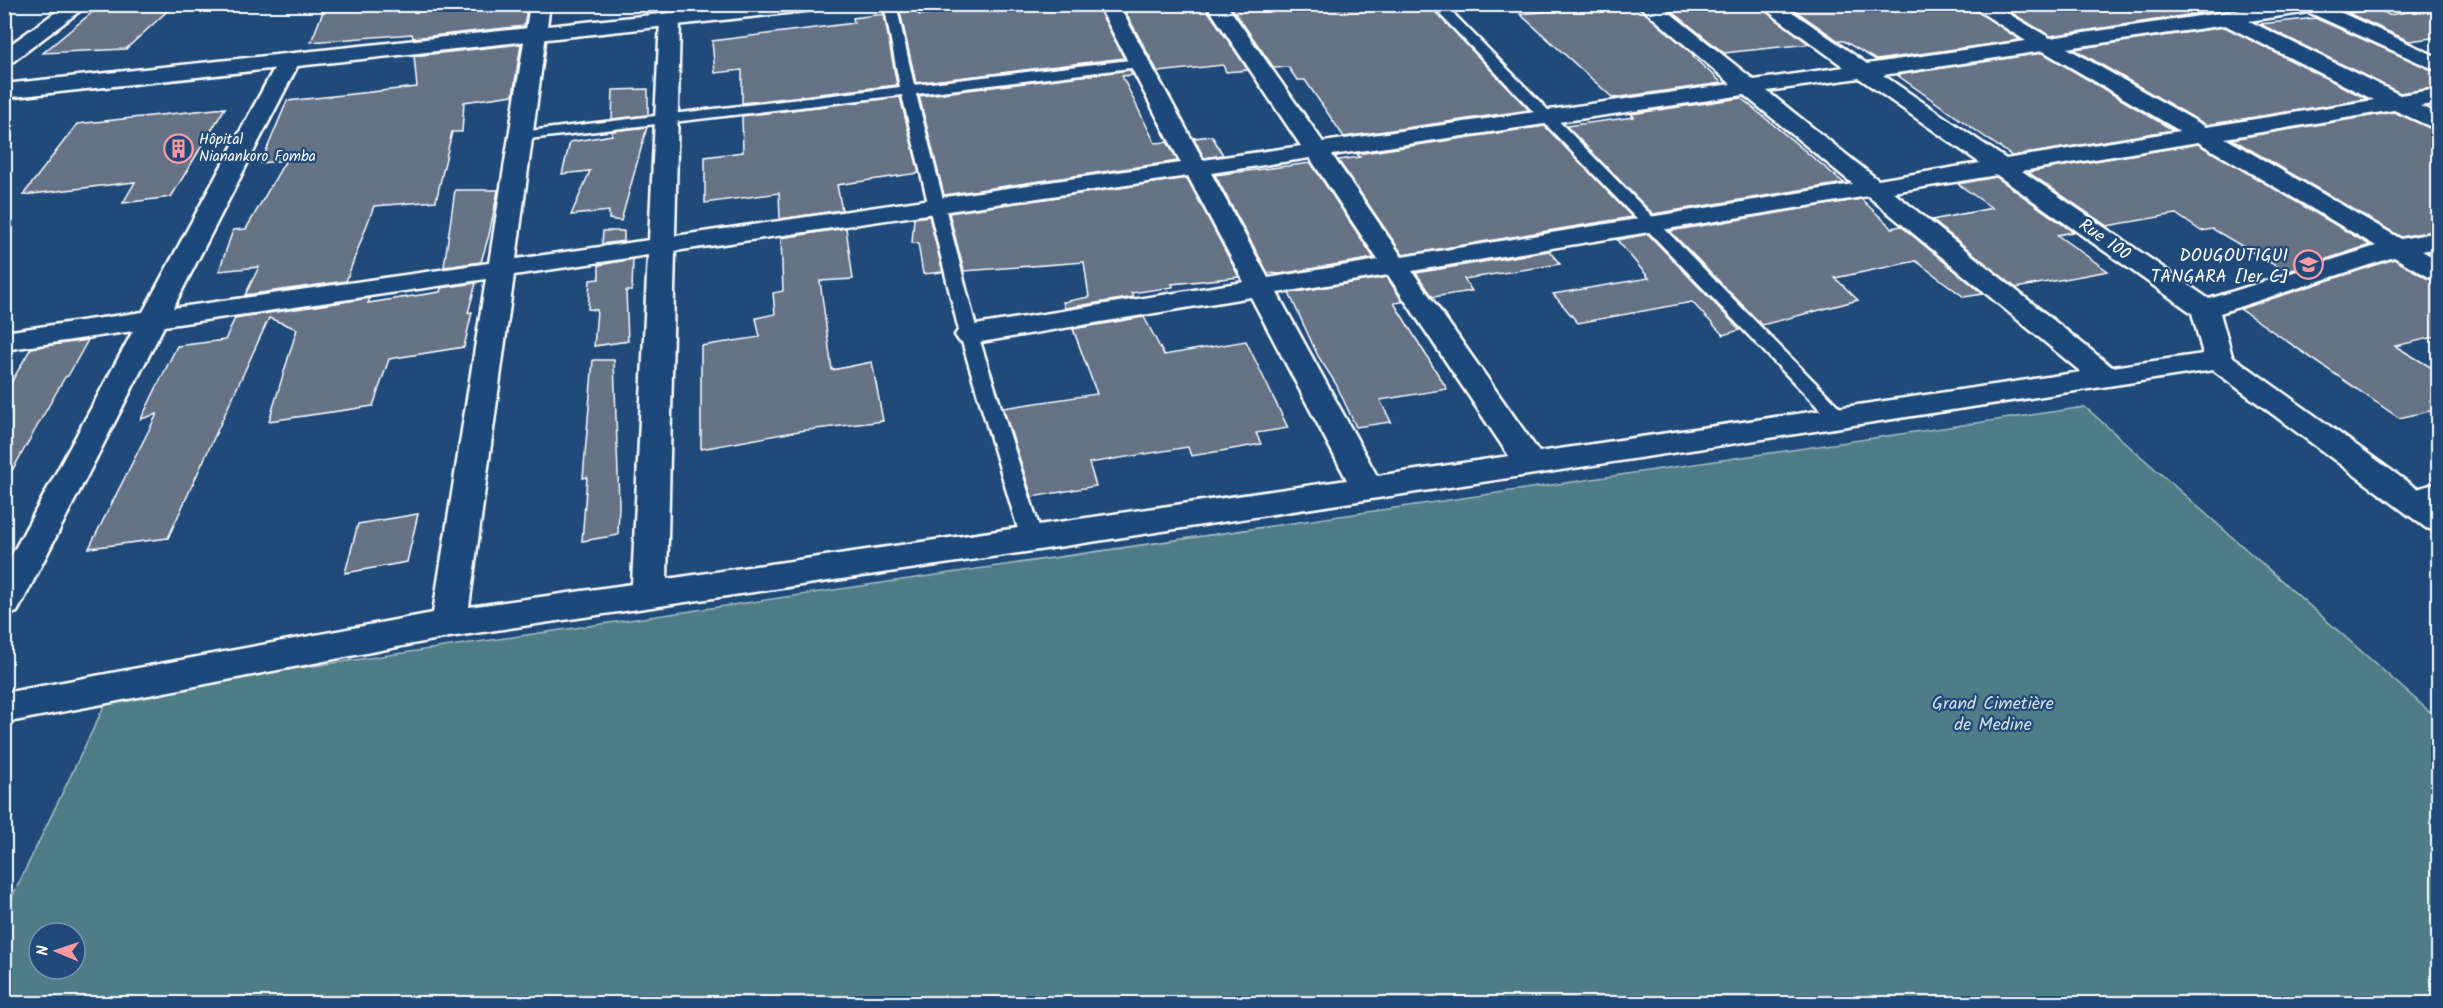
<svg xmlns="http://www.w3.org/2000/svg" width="2443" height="1008" viewBox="0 0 2443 1008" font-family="Kalam,sans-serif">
	<rect width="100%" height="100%" fill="#1f4a7a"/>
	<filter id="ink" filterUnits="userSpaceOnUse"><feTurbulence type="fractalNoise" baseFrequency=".0167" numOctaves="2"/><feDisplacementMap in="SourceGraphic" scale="12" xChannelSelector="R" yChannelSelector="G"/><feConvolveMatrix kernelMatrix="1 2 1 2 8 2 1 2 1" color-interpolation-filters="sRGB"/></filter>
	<g filter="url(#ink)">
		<!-- green -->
		<path fill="#507d87" stroke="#a8bec3" stroke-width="1.5" fill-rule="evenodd" d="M 2085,407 L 2438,719 L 2438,1003 L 5,1004 L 4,914 L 109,696 ZM 39,933 L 75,933 L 75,969 L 39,969 Z"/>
		<!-- building -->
		<g fill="#667286" stroke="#fff" stroke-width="1.5">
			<path d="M 175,4 L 126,49 L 43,53 L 101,5 Z"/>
			<path d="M 326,4 L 528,4 L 524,26 L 413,38 L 412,34 L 311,42 Z"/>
			<path d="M 1008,4 L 1096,4 L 1124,58 L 916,83 L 900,12 L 917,10 L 919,15 Z"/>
			<path d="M 1121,4 L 1151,4 L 1152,9 L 1204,5 L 1248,70 L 1226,72 L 1223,65 L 1158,72 Z"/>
			<path d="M 1229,4 L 1428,4 L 1529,110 L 1344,137 L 1305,80 L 1297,80 L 1288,67 L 1274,68 Z"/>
			<path d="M 1627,4 L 1635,4 L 1695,56 L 1693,57 L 1722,83 L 1613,98 L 1520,14 Z"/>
			<path d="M 1663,4 L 1756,4 L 1809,44 L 1724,53 Z"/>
			<path d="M 1786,4 L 1966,4 L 2020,40 L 1876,60 L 1844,41 L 1839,41 Z"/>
			<path d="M 1997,4 L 2180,4 L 2201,13 L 2050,36 Z"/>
			<path d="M 2439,7 L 2439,37 L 2409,41 L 2348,13 L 2378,9 L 2389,15 Z"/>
			<path d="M 884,14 L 897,85 L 742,103 L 742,70 L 715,73 L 712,41 L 854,23 L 853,18 Z"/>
			<path d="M 2315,18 L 2439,73 L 2439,87 L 2400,93 L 2260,24 Z"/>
			<path d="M 2225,27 L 2367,99 L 2206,125 L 2074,49 Z"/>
			<path d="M 521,44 L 513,95 L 464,102 L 462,132 L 452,132 L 436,201 L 374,206 L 346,281 L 245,295 L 259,267 L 219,271 L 233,230 L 246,229 L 286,160 L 261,163 L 287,101 L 417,87 L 414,56 Z"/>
			<path d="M 2043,53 L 2173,130 L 2012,156 L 1897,75 Z"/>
			<path d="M 1130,70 L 1133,75 L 1122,76 L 1155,143 L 1167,142 L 1178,161 L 944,195 L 919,96 Z"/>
			<path d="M 648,89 L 648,115 L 612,119 L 613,90 Z"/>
			<path d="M 900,97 L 919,173 L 837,185 L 842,210 L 780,219 L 779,193 L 705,203 L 705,157 L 743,152 L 742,116 Z"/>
			<path d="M 1741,98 L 1844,183 L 1653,214 L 1566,126 L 1634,117 L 1631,114 Z"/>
			<path d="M 225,108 L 171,197 L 123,203 L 135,182 L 23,195 L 77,124 Z"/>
			<path d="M 2394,112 L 2439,132 L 2439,230 L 2401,237 L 2232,139 Z"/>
			<path d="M 1545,126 L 1632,217 L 1403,255 L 1338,160 L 1360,157 L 1357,154 Z"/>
			<path d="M 647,127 L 621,221 L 609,219 L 609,211 L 571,215 L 590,171 L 562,174 L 570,142 L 612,135 L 612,131 Z"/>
			<path d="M 1212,136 L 1223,155 L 1204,158 L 1194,138 Z"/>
			<path d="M 2198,144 L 2370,245 L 2286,272 L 2213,229 L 2201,231 L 2176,214 L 2107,226 L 2028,172 Z"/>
			<path d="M 1311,163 L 1374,258 L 1280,274 L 1268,273 L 1215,175 Z"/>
			<path d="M 1996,177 L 2073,232 L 2057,235 L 2108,271 L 2016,288 L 1932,220 L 1992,208 L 1958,184 Z"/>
			<path d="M 1187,178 L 1239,277 L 1172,284 L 1173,287 L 1131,293 L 1134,297 L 1065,308 L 1063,302 L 1089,297 L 1084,262 L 964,271 L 949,213 Z"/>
			<path d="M 455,190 L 498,190 L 489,235 L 481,262 L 444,267 Z"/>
			<path d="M 1861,199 L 1892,228 L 1901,226 L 1983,294 L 1964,297 L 1916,261 L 1835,278 L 1858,300 L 1762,325 L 1670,231 Z"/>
			<path d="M 929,216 L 943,272 L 923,274 L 918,243 L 912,243 L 914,218 Z"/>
			<path d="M 846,228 L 853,279 L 820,281 L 832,370 L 872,362 L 883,421 L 799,431 L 701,449 L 701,346 L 760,337 L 756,318 L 775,314 L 773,293 L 783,291 L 781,238 Z"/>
			<path d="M 603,231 L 624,231 L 624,241 L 602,244 Z"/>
			<path d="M 1648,234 L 1740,330 L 1723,335 L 1692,302 L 1578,323 L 1553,294 L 1649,278 L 1617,240 Z"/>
			<path d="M 1549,251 L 1560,264 L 1464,279 L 1472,291 L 1433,297 L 1416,273 Z"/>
			<path d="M 633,259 L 632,291 L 626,291 L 628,341 L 594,346 L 597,310 L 588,309 L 590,280 L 599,279 L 599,265 Z"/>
			<path d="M 2394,259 L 2428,279 L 2439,281 L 2439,336 L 2395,346 L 2439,372 L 2439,409 L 2399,418 L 2240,309 Z"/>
			<path d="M 1387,277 L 1403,302 L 1394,303 L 1447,389 L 1380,400 L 1391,422 L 1356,427 L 1336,384 L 1318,356 L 1289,293 Z"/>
			<path d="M 476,283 L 468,313 L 472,312 L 464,347 L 389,359 L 373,406 L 269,421 L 297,329 L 269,318 L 168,538 L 89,548 L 157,414 L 141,419 L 177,346 L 225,340 L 235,318 L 370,298 L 368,303 L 440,292 L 441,288 Z"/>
			<path d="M 1144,317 L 1164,355 L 1246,341 L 1288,428 L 1256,433 L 1261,444 L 1227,450 L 1191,456 L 1188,447 L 1089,463 L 1096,486 L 1032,497 L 1003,408 L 1097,394 L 1073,329 Z"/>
			<path d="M 88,340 L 68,376 L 65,377 L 4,485 L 4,395 L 31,348 Z"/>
			<path d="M 593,360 L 614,360 L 619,504 L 618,535 L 582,541 L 587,477 L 583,478 Z"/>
			<path d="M 418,514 L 407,562 L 345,573 L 358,524 Z"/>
		</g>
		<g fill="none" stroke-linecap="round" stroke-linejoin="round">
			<defs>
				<g id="lane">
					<path d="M 884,4 L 896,4 L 914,85 L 1139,59 L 1146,63 L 1139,67 L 916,94 L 978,335 L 1043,539 L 1040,544 L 1032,547 L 1024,544 L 1021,539 L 960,335 L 902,95 L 520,140 L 513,136 L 520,132 L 900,87 Z"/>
					<path d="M 1430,4 L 1444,4 L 1845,413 L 1848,417 L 1845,421 L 1838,423 L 1831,421 Z"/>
					<path d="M 2438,483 L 2438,497 L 2408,505 L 2401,503 L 2398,498 L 2401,493 Z"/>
				</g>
				<g id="street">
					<path d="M 67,4 L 89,4 L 11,63 L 4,65 L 4,49 Z"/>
					<path d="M 530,4 L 550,4 L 516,259 L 649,240 L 660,20 L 663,16 L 677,16 L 680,20 L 675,236 L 1181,163 L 1098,4 L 1118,4 L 1203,160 L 1301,146 L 1206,4 L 1226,4 L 1323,142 L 1731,84 L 1637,4 L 1659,4 L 1754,80 L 1844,67 L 1758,4 L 1781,4 L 1867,64 L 2026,41 L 1968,4 L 1992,4 L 2050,38 L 2281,4 L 2334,4 L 2331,8 L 2438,57 L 2438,71 L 2308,12 L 2249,21 L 2400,95 L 2438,89 L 2438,103 L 2420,106 L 2438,114 L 2438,130 L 2394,110 L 2225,138 L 2401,239 L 2438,232 L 2438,248 L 2422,251 L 2438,260 L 2438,279 L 2429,277 L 2394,257 L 2220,313 L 2232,356 L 2438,504 L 2438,531 L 2426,528 L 2213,370 L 1032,551 L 449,637 L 4,723 L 4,693 L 433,613 L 486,279 L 164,326 L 22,603 L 17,612 L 4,616 L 4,569 L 133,331 L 4,350 L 4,332 L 143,312 L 278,61 L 282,57 L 289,55 L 296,57 L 300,61 L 173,308 L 489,263 ZM 2225,25 L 2374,100 L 2206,127 L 2067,48 ZM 2043,51 L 2180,131 L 2006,159 L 1883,75 ZM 1859,78 L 1980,163 L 1878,180 L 1767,91 ZM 1744,95 L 1853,184 L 1402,257 L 1332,155 ZM 2198,142 L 2376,246 L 2209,299 L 2022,171 ZM 1310,158 L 1378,260 L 1268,278 L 1211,173 ZM 1997,175 L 2192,313 L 2203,354 L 2112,367 L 1893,192 ZM 1188,176 L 1244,282 L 969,326 L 959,329 L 955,335 L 959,341 L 969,344 L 1251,297 L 1347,480 L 667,579 L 675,251 ZM 1868,196 L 2081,372 L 1539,452 L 1412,271 ZM 648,255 L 632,584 L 469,607 L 514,275 ZM 1388,275 L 1509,456 L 1377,476 L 1277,293 Z"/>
				</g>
				<path id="secondary" d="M 754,4 L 823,4 L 821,8 L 814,10 L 4,98 L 4,84 Z"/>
			</defs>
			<!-- lane casing -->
			<use href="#lane" stroke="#fff" stroke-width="5"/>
			<!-- street casing -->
			<use href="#street" stroke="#fff" stroke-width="5"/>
			<!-- secondary casing -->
			<use href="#secondary" stroke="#fff" stroke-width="5"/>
			<!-- lane -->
			<use href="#lane" fill="#1f4a7a" fill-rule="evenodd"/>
			<!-- street -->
			<use href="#street" fill="#1f4a7a" fill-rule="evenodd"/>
			<!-- secondary -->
			<use href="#secondary" fill="#1f4a7a" fill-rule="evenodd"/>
		</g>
	</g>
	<!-- icons -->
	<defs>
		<symbol id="building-ring" viewBox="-11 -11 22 22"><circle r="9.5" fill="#1f4a7a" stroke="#ff9aa2" stroke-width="1.5"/><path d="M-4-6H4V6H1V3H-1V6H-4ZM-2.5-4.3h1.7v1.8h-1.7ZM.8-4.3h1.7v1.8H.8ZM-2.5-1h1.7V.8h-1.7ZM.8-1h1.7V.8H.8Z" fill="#ff9aa2"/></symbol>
		<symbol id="school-ring" viewBox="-11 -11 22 22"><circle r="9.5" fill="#1f4a7a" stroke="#ff9aa2" stroke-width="1.5"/><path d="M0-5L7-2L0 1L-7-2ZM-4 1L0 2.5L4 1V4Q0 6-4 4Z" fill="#ff9aa2"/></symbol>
	</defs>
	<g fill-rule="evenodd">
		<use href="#building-ring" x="162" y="132" width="33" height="33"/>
		<use href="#school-ring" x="2292" y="248" width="33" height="33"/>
	</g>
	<g text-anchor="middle" stroke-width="4.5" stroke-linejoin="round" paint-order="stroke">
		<!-- far-poi labels -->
		<g font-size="15" fill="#fff" stroke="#1f4a7a" text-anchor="start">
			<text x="199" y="144">Hôpital<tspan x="199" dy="17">Nianankoro Fomba</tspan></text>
		</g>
		<!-- street labels -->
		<g font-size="18" fill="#fff" stroke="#1f4a7a">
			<text transform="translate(2105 239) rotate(35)" y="6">Rue 100</text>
		</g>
		<!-- poi labels -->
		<g font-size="18" fill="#fff" stroke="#1f4a7a" text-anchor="end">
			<text x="2288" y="261">DOUGOUTIGUI<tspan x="2288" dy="21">TANGARA [1er C]</tspan></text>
		</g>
		<!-- park labels -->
		<g font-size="18" fill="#d3dee1" stroke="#1f4a7a">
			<text x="1993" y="709">Grand Cimetière<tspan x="1993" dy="21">de Medine</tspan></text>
		</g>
	</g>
	<!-- margin -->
	<rect width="2443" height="1008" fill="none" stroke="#1f4a7a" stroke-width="24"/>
	<rect x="12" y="12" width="2419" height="984" fill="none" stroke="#fff" stroke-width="2" filter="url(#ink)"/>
	<!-- north arrow -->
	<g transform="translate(57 951) rotate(272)"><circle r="28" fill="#1f4a7a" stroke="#7992af" stroke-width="1.5"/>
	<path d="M0-4.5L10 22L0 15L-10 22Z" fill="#ff9aa2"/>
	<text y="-9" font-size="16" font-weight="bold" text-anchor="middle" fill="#ffffff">N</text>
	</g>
</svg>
